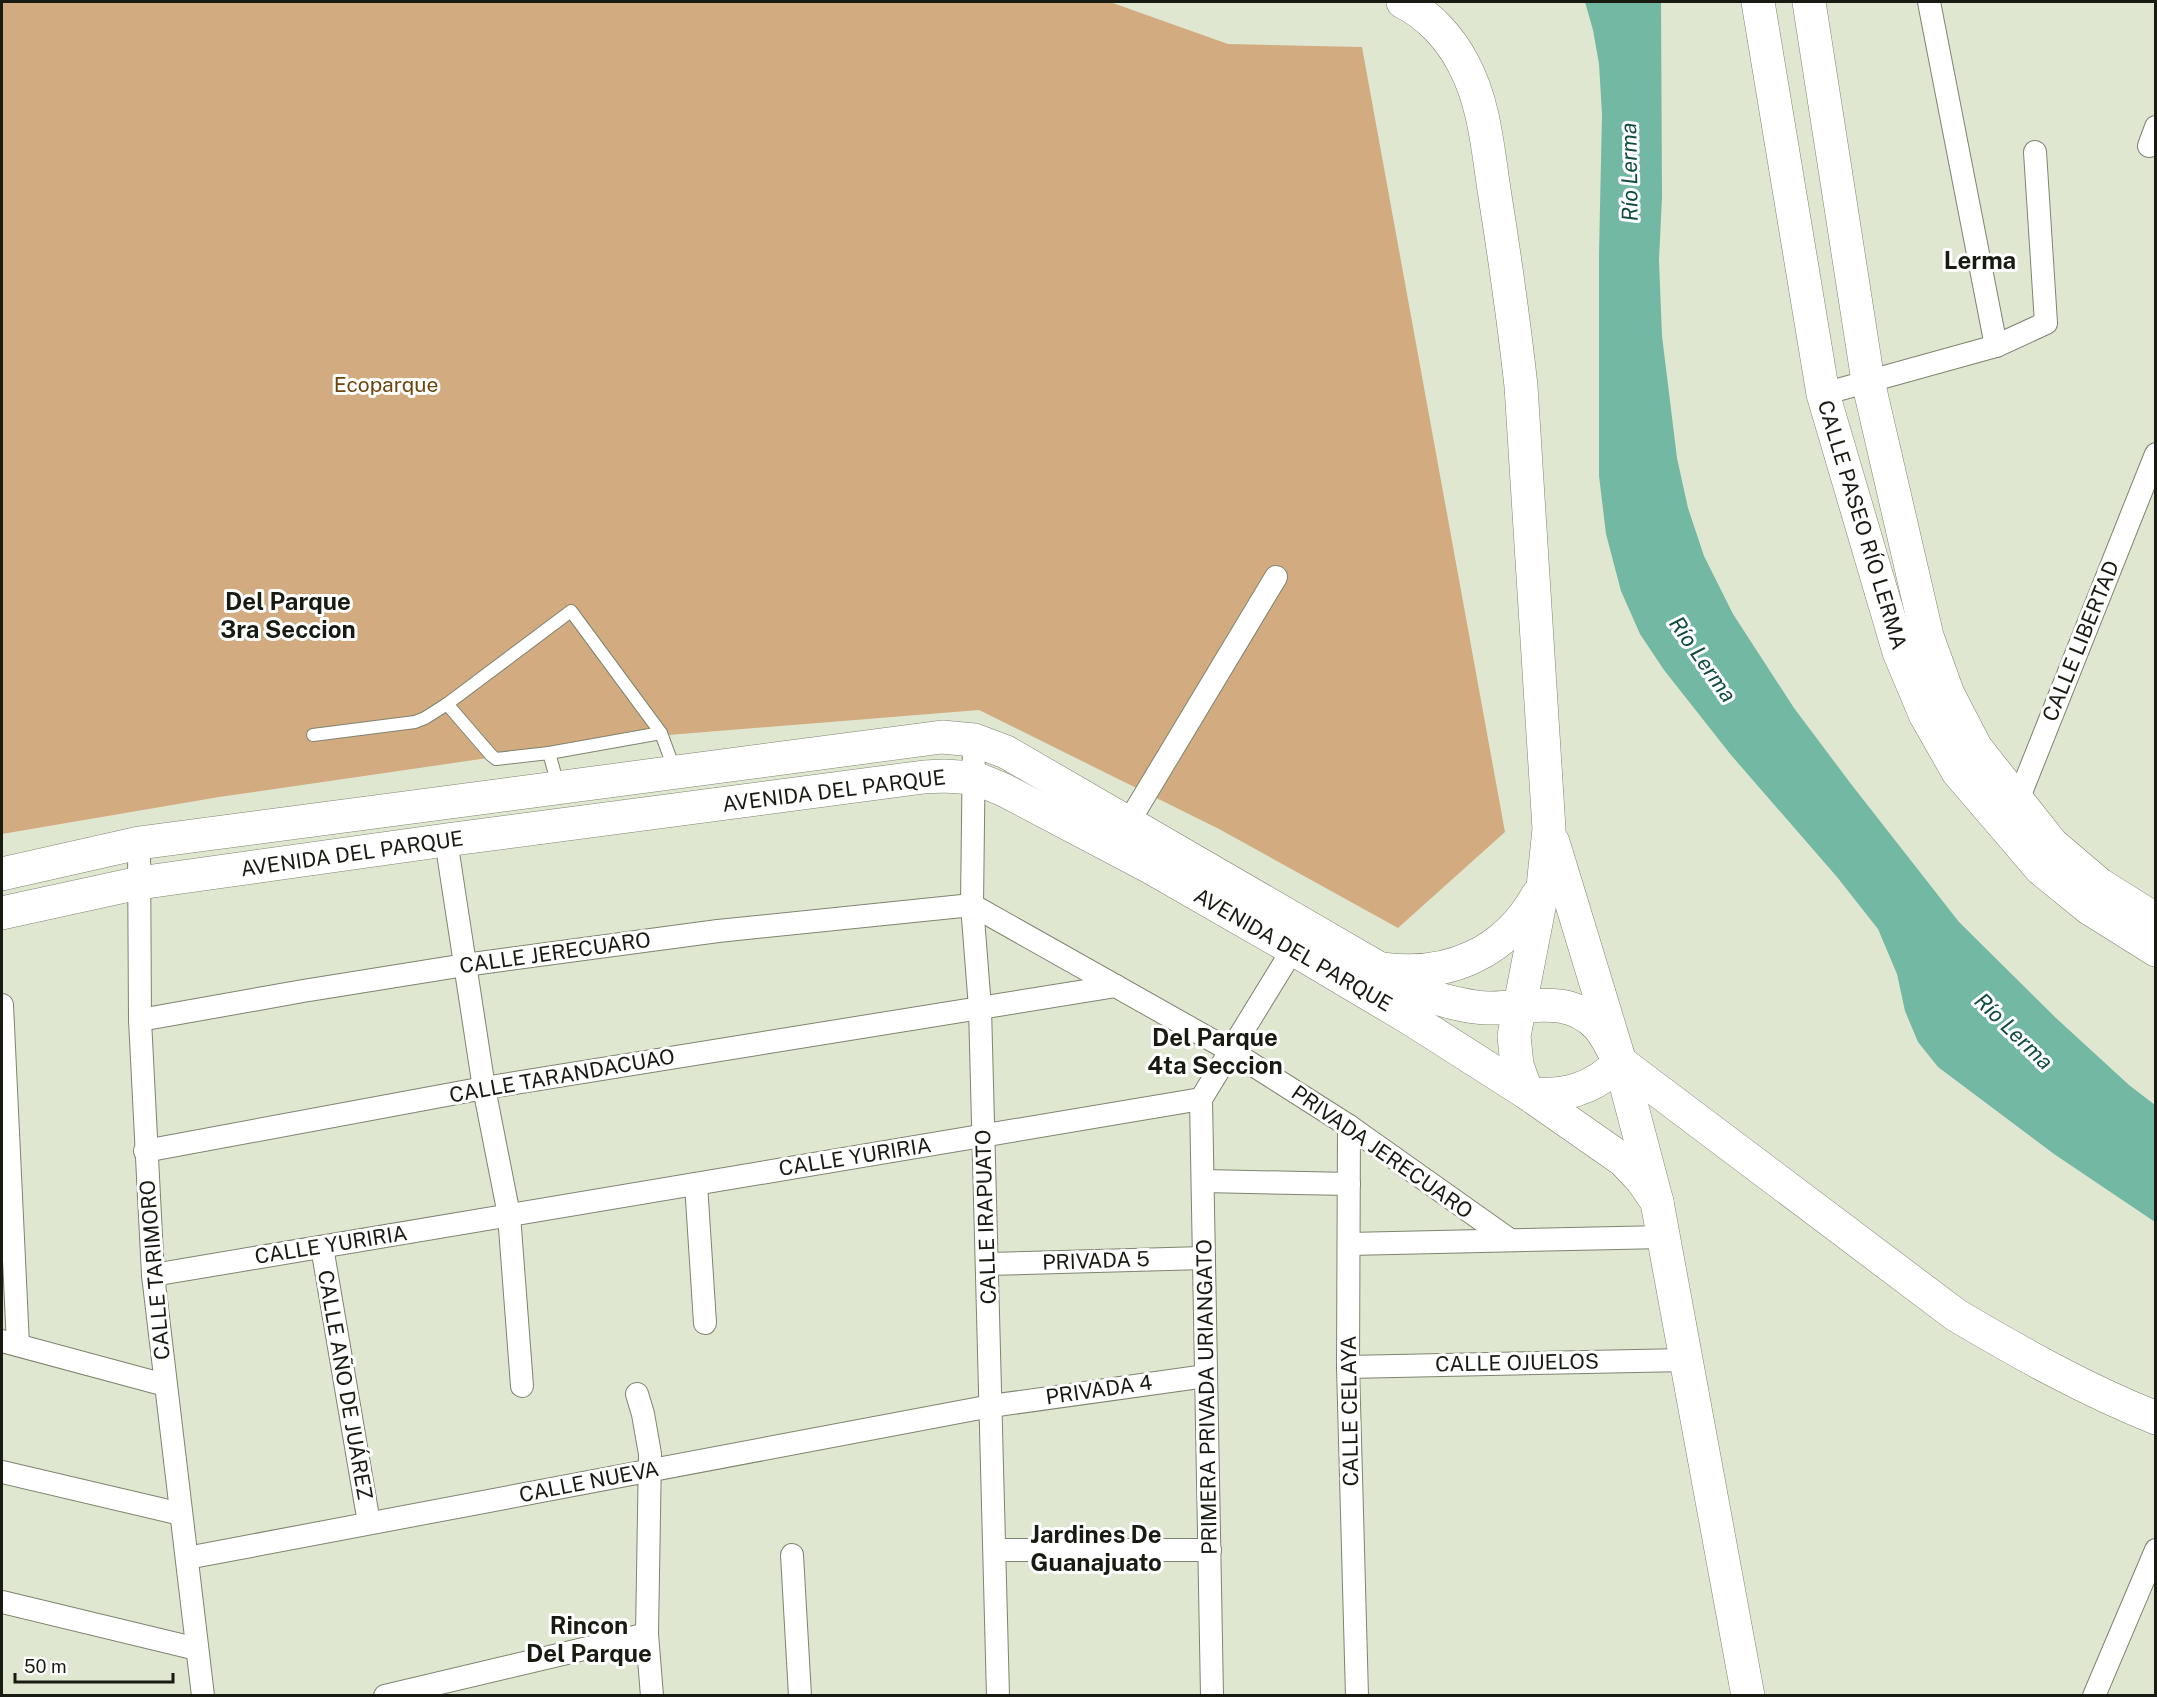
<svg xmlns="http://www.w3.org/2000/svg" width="2157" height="1697" viewBox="0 0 2157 1697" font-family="'Public Sans',sans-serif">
	<rect width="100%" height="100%" fill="#e0e7d0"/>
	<!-- green -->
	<path fill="#d2ac80" d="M 2,2 L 1110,2 L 1228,44 L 1362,47 L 1505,832 L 1398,928 L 1219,829 L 979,710 L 619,739 L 219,797 L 2,834 Z"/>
	<!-- water -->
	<path fill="#72b8a3" d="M 1585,2 L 1661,2 L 1662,197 L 1659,260 L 1662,336 L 1677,458 L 1688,508 L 1704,556 L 1733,614 L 1794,708 L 1851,784 L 1959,922 L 2056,1018 L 2129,1085 L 2155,1105 L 2155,1222 L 2054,1154 L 1938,1067 L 1918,1042 L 1905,1011 L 1897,974 L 1878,929 L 1837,877 L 1731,755 L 1664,670 L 1640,634 L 1621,591 L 1606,534 L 1599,476 L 1599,254 L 1602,114 L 1599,64 L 1593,30 Z"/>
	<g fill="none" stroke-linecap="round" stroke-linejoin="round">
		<defs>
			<g id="lane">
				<path d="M 313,735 L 415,722 L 425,718 L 447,704"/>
				<path d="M 549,753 L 661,733"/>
				<path d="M 558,785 L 549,753 L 496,759 L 491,755 L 447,704 L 571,611 L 661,733 L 675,771"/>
			</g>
			<g id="street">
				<path d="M 1929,2 L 1996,346"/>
				<path d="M 2149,146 L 2156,127"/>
				<path d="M 1823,394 L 1996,346 L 2046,323 L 2035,152"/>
				<path d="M 974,740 L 972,905 L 980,1008 L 998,1696"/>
				<path d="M 2014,810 L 2156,454"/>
				<path d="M 1128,823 L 1276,577"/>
				<path d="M 446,840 L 484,1088 L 509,1215 L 522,1386"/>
				<path d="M 139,843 L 140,1020 L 153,1275 L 203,1696"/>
				<path d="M 2,1005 L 18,1345"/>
				<path d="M 140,1020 L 303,991 L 465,965 L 718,931 L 972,905 L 1231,1051 L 1349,1126 L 1510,1240"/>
				<path d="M 1201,1099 L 1212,1696"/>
				<path d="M 1201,1099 L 1293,949"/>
				<path d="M 1349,1126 L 1348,1367 L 1357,1696"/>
				<path d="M 145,1151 L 484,1088 L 1116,986"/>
				<path d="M 1203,1181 L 1349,1184"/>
				<path d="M 696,1184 L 705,1323"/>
				<path d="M 1349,1244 L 1664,1237"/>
				<path d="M 322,1247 L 369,1523"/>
				<path d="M 987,1264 L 1204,1258"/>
				<path d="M 153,1275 L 1201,1099"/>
				<path d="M 2,1341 L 165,1385"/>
				<path d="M 1348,1367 L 1686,1360"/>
				<path d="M 637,1394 L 643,1414 L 650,1454 L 647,1634 L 652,1696"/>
				<path d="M 2,1472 L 181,1514"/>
				<path d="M 995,1550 L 1210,1550"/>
				<path d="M 792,1555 L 800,1696"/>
				<path d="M 187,1558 L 991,1406 L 1206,1376"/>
				<path d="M 2,1602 L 197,1649"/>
				<path d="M 385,1696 L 647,1634"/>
				<path d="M 2094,1696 L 2156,1550"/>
			</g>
			<g id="secondary">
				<path d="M 1403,2 C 1428,14 1450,38 1463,63 C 1485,103 1488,152 1495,196 C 1505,259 1514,323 1521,386 L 1549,829 L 1543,887 L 1514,1036 L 1517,1065 L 1527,1093 C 1564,1098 1594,1089 1620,1062"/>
				<path d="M 1758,2 L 1823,394 L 1899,652 L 1925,714 L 1958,772 L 2041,869 L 2089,908 L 2156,950"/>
				<path d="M 1809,2 L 1868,381 L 1927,636 L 1948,694 L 1976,748 L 2052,844 L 2099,884 L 2156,920"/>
				<path d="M 1553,842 L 1620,1062 L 1657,1202 L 1748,1696"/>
				<path d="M 2,874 L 139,843 L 942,737 L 974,740 L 1006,752 L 1425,995 C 1445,1001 1466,1007 1488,1008 C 1526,1009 1568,993 1598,1026 C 1607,1036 1613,1051 1620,1062 L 1956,1315 C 2020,1353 2086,1390 2156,1418"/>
				<path d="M 2,913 L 139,883 L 446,840 L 924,777 L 944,776 L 975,778 L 1004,790 L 1150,867 L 1293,949 L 1411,1019 L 1527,1093 L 1623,1160 L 1642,1180 L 1657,1202"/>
				<path d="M 1383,969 C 1448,978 1505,953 1537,896"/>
			</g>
		</defs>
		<!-- lane casing -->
		<use href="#lane" stroke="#7e846f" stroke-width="14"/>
		<!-- street casing -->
		<use href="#street" stroke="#7e846f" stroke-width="24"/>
		<!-- secondary casing -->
		<use href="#secondary" stroke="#7e846f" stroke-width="34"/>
		<!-- lane -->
		<use href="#lane" stroke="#fff" stroke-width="12"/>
		<!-- street -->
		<use href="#street" stroke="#fff" stroke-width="22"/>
		<!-- secondary -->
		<use href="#secondary" stroke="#fff" stroke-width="33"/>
	</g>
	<g text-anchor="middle" stroke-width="6" stroke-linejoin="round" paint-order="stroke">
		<!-- park labels -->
		<g font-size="21" fill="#6d450c" stroke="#fff">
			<text x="386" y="392">Ecoparque</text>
		</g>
		<!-- street labels -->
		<g font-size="21" fill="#181b12" stroke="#fff">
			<text transform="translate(1862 525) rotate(73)" y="7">CALLE PASEO RÍO LERMA</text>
			<text transform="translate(2081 641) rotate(-68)" y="7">CALLE LIBERTAD</text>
			<text transform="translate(834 791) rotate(-7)" y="7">AVENIDA DEL PARQUE</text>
			<text transform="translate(352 854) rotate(-8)" y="7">AVENIDA DEL PARQUE</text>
			<text transform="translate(1293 950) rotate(30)" y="7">AVENIDA DEL PARQUE</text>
			<text transform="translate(555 953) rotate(-8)" y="7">CALLE JERECUARO</text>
			<text transform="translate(562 1076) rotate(-10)" y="7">CALLE TARANDACUAO</text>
			<text transform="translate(1382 1152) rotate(35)" y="7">PRIVADA JERECUARO</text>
			<text transform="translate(855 1157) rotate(-9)" y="7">CALLE YURIRIA</text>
			<text transform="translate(986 1217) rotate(-92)" y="7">CALLE IRAPUATO</text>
			<text transform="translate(331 1245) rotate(-9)" y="7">CALLE YURIRIA</text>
			<text transform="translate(1096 1261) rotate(-2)" y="7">PRIVADA 5</text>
			<text transform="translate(155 1270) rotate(-95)" y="7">CALLE TARIMORO</text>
			<text transform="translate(1517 1363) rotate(-1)" y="7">CALLE OJUELOS</text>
			<text transform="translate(345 1385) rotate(80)" y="7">CALLE AÑO DE JUÁREZ</text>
			<text transform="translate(1099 1390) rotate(-8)" y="7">PRIVADA 4</text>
			<text transform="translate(1207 1397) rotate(-91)" y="7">PRIMERA PRIVADA URIANGATO</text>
			<text transform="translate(1350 1411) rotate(-91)" y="7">CALLE CELAYA</text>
			<text transform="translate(589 1482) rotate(-11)" y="7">CALLE NUEVA</text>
		</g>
		<!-- water labels -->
		<g font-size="22" font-style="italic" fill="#114d3f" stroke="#fff">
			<text transform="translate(1629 172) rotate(-91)" y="8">Río Lerma</text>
			<text transform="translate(1703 659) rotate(55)" y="8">Río Lerma</text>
			<text transform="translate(2014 1031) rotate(44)" y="8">Río Lerma</text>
		</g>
		<!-- quarter labels -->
		<g font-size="24" font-weight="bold" fill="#181b12" stroke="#fff">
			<text x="1980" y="269">Lerma</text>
			<text x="288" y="610">Del Parque<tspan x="288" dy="28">3ra Seccion</tspan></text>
			<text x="1215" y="1046">Del Parque<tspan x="1215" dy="28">4ta Seccion</tspan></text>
			<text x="1096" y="1543">Jardines De<tspan x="1096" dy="28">Guanajuato</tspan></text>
			<text x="589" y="1634">Rincon<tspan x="589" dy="28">Del Parque</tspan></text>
		</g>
	</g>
	<!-- border -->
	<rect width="2157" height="1697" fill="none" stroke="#181b12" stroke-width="6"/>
	<!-- scale -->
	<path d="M15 1673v9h158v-9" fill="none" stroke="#181b12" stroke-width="3"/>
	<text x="24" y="1673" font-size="18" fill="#181b12" stroke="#ffffff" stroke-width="4.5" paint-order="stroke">50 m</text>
</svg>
